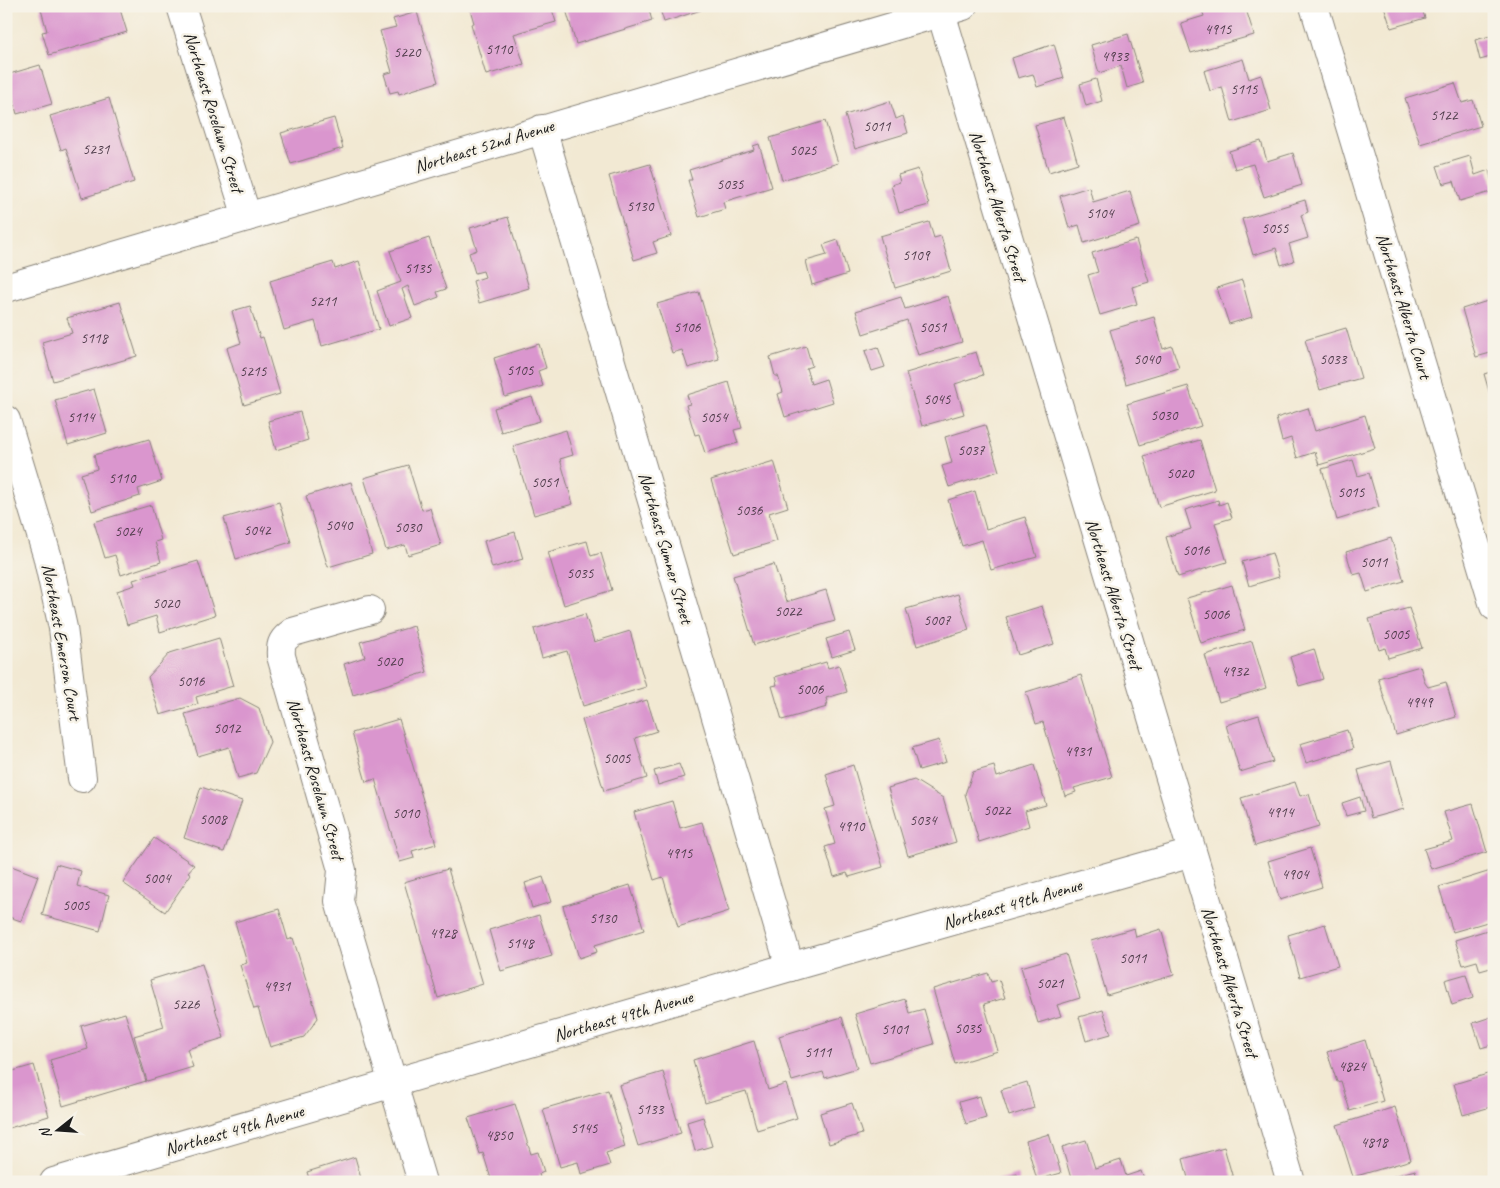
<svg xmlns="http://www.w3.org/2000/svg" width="1500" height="1188" viewBox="0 0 1500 1188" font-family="Caveat,sans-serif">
	<rect width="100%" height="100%" fill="#f7f3e8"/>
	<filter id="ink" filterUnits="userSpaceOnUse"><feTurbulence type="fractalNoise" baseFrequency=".02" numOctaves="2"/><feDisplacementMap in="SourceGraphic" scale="10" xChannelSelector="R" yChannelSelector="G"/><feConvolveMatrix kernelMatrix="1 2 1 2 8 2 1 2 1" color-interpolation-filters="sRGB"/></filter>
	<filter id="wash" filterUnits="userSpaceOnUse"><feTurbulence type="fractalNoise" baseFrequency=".0096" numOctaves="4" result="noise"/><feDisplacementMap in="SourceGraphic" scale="20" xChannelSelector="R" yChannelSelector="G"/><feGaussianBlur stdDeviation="1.12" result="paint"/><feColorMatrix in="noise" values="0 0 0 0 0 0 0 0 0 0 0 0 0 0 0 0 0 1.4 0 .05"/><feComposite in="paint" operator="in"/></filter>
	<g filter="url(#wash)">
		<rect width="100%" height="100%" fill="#f2e9d3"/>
		<g id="blocks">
			<!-- building -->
			<g fill="#da96ce">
				<path d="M 40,6 L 119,6 L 127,32 L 49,55 L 42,32 L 47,31 Z"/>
				<path d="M 469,6 L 551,6 L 556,22 L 514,34 L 524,64 L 486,75 L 471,24 L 474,23 Z"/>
				<path d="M 565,6 L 648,6 L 652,21 L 576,44 Z"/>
				<path d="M 659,6 L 700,6 L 701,10 L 664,22 Z"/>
				<path d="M 1203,6 L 1245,6 L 1254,35 L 1191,53 L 1181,23 L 1204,16 L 1201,7 Z"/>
				<path d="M 1384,6 L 1421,6 L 1425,18 L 1391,28 Z"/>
				<path d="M 417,12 L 438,82 L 399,94 L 398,91 L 390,93 L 384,74 L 392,72 L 380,31 L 396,27 L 393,19 Z"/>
				<path d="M 1128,34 L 1143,83 L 1127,88 L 1121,66 L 1099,73 L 1091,45 Z"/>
				<path d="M 1494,35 L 1494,56 L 1480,60 L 1475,40 Z"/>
				<path d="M 1054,44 L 1064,78 L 1037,87 L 1033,74 L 1018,78 L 1012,58 Z"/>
				<path d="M 1243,59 L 1249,79 L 1261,75 L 1271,110 L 1232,122 L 1222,87 L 1210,91 L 1204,71 Z"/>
				<path d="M 40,65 L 52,104 L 17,114 L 6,75 Z"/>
				<path d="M 1096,79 L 1102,101 L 1086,106 L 1080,84 Z"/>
				<path d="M 1455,83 L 1462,103 L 1473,100 L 1481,126 L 1420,144 L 1405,98 Z"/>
				<path d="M 109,98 L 134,182 L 82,198 L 66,148 L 61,150 L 50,116 Z"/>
				<path d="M 890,101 L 896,119 L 903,116 L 908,133 L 855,149 L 845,115 Z"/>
				<path d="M 1064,117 L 1078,163 L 1049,172 L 1035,125 Z"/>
				<path d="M 334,118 L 343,148 L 291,164 L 281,133 Z"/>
				<path d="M 825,121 L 838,163 L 782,180 L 770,138 Z"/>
				<path d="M 1261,141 L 1267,161 L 1293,153 L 1302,185 L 1264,197 L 1253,164 L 1235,169 L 1229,151 Z"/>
				<path d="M 759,144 L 772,187 L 723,202 L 725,209 L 699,217 L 688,180 L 692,180 L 689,170 L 754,150 L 753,146 Z"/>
				<path d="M 1470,156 L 1475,175 L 1489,170 L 1494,191 L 1460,201 L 1454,181 L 1443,184 L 1437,166 Z"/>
				<path d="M 650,164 L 671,236 L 653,242 L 657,253 L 634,260 L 609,176 Z"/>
				<path d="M 918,169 L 929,205 L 899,213 L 891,185 L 900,182 L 898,175 Z"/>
				<path d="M 1089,187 L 1093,202 L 1130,191 L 1140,226 L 1084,243 L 1079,225 L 1069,228 L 1060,196 Z"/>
				<path d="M 1305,200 L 1308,212 L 1301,215 L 1308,238 L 1289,244 L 1294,261 L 1281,265 L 1276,248 L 1253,255 L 1242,219 Z"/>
				<path d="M 508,217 L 529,288 L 479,303 L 473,281 L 485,277 L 483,271 L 475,273 L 469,253 L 477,250 L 470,228 Z"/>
				<path d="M 929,222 L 934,238 L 941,236 L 951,271 L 895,288 L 880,236 Z"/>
				<path d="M 429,238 L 446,289 L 437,292 L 439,297 L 415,306 L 408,286 L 402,289 L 412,318 L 389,326 L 377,291 L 401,282 L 390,251 Z"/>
				<path d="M 838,240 L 848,274 L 812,285 L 806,261 L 827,255 L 823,245 Z"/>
				<path d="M 1136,240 L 1149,282 L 1132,287 L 1137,304 L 1100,315 L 1088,275 L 1098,272 L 1092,253 Z"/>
				<path d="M 359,261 L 379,329 L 322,346 L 315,321 L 284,330 L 270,281 L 333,262 L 335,269 Z"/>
				<path d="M 1242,280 L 1252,317 L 1229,324 L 1217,288 Z"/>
				<path d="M 699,292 L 719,359 L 688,368 L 682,350 L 672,353 L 657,304 Z"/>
				<path d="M 948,296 L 962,342 L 918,355 L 907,320 L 863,334 L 856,311 L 901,297 L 905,309 Z"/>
				<path d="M 1494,299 L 1494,352 L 1476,357 L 1462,309 Z"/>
				<path d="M 120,302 L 137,356 L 53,381 L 42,342 L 72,333 L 67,318 Z"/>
				<path d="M 250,306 L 260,338 L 263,337 L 280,394 L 244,405 L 227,348 L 241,343 L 232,311 Z"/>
				<path d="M 1154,317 L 1163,349 L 1172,346 L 1179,368 L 1126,384 L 1110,330 Z"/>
				<path d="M 1346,328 L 1361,378 L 1320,390 L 1305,340 Z"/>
				<path d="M 539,344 L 546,368 L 538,371 L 543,386 L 505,397 L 494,358 Z"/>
				<path d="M 806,346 L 812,366 L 806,368 L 811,384 L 826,379 L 833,402 L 785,417 L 778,394 L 783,392 L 778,376 L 775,376 L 770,357 Z"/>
				<path d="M 878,347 L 885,367 L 872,371 L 865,351 Z"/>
				<path d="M 976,352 L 983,375 L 955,384 L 964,414 L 922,426 L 906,373 Z"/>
				<path d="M 1494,371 L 1494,405 L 1493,405 L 1484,374 Z"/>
				<path d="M 729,382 L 742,428 L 734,430 L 738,443 L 705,453 L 699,434 L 695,435 L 686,405 L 690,404 L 687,395 Z"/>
				<path d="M 1188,386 L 1201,426 L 1140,445 L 1127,404 Z"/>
				<path d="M 94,389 L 107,433 L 68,445 L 55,400 Z"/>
				<path d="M 532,397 L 540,421 L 501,432 L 494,408 Z"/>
				<path d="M 1308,408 L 1315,431 L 1365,415 L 1375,448 L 1319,465 L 1315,452 L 1297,458 L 1291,438 L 1282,441 L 1276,418 Z"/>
				<path d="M 300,412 L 308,440 L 276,450 L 268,421 Z"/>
				<path d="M 985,425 L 999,471 L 949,487 L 942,466 L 952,463 L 945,437 Z"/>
				<path d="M 566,430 L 573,455 L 560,459 L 573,504 L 534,515 L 513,446 Z"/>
				<path d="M 149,439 L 162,481 L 138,489 L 140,496 L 92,511 L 81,474 L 97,469 L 94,455 Z"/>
				<path d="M 1200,440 L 1215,490 L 1159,507 L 1144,456 Z"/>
				<path d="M 1353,460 L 1358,476 L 1369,473 L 1379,507 L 1337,520 L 1322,469 Z"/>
				<path d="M 774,461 L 788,507 L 769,513 L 777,541 L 734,554 L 711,480 Z"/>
				<path d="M 408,465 L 422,510 L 430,508 L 441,545 L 408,555 L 405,545 L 386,550 L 364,478 Z"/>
				<path d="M 351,482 L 372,554 L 328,567 L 306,496 Z"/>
				<path d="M 975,491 L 986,529 L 1025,517 L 1037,557 L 991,570 L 982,540 L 962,546 L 948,500 Z"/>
				<path d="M 1218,500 L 1219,505 L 1227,502 L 1232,518 L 1215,523 L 1227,562 L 1178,577 L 1166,537 L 1191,529 L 1185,510 Z"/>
				<path d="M 279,502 L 291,542 L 236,559 L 224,518 Z"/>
				<path d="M 151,505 L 161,540 L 155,542 L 161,562 L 121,575 L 115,555 L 105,558 L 94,522 Z"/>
				<path d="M 515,532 L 523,559 L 492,568 L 484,541 Z"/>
				<path d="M 1391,538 L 1404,581 L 1367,592 L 1361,573 L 1353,575 L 1346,552 Z"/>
				<path d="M 587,541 L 591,556 L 601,553 L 612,590 L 564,605 L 548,552 Z"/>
				<path d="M 1272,553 L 1279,577 L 1249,586 L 1242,562 Z"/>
				<path d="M 198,561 L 215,615 L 160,632 L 156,616 L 127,625 L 117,591 L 135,585 L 133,580 Z"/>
				<path d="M 774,564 L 786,602 L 826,590 L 835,621 L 754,645 L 733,576 Z"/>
				<path d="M 1232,585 L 1245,630 L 1201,643 L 1187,598 Z"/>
				<path d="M 958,594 L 969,630 L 917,646 L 906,609 Z"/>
				<path d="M 1042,606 L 1054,644 L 1018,655 L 1006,617 Z"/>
				<path d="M 1409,608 L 1422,648 L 1388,658 L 1385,648 L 1379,650 L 1369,619 Z"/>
				<path d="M 585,614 L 594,642 L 630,631 L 646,687 L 583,706 L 567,651 L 542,658 L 534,629 Z"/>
				<path d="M 414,626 L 427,672 L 353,695 L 344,664 L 365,657 L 360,642 Z"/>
				<path d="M 849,632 L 855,650 L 832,657 L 826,639 Z"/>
				<path d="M 219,638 L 233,686 L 196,697 L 198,704 L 160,715 L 148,677 L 170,653 Z"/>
				<path d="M 1252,641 L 1266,688 L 1219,702 L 1205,655 Z"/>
				<path d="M 1314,649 L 1323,679 L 1299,686 L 1290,657 Z"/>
				<path d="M 826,662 L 828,668 L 839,665 L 847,692 L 826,698 L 828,705 L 826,705 L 827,707 L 782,720 L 772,686 L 777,685 L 775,677 Z"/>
				<path d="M 1420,666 L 1425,683 L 1428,687 L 1446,682 L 1456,717 L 1396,735 L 1378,678 Z"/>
				<path d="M 1081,675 L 1112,777 L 1074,788 L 1076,792 L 1065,796 L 1043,722 L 1036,724 L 1026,692 Z"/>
				<path d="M 240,698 L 259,708 L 270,742 L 256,773 L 238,778 L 229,747 L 198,756 L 185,714 Z"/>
				<path d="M 647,700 L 657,731 L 635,738 L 647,778 L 604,791 L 582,720 Z"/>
				<path d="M 1259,715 L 1273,762 L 1240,772 L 1226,725 Z"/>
				<path d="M 399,719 L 436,844 L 412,851 L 414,858 L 400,862 L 375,779 L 366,782 L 352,733 Z"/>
				<path d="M 1347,730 L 1353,749 L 1306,763 L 1300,744 Z"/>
				<path d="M 939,740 L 946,762 L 919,770 L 912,748 Z"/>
				<path d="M 1391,761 L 1404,809 L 1371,818 L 1358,770 Z"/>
				<path d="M 679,764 L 684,777 L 658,785 L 654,771 Z"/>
				<path d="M 853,765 L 883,867 L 849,877 L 847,873 L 834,877 L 825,847 L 835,844 L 825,809 L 835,806 L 826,774 Z"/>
				<path d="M 1034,765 L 1046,805 L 1025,811 L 1029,826 L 979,842 L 965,794 L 973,772 L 994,766 L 997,777 Z"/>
				<path d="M 914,780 L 943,798 L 956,842 L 908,856 L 888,788 Z"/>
				<path d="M 1295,782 L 1300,796 L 1309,794 L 1319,827 L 1255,846 L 1241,798 Z"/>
				<path d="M 201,787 L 242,801 L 224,852 L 184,838 Z"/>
				<path d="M 1360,797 L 1364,811 L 1346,816 L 1342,803 Z"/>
				<path d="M 672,801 L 680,828 L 702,822 L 729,911 L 678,927 L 663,877 L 654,880 L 634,812 Z"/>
				<path d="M 1473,804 L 1487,852 L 1431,869 L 1424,849 L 1453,841 L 1444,812 Z"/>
				<path d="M 154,838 L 194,865 L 188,872 L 191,874 L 165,912 L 123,883 Z"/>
				<path d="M 1310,848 L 1322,887 L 1280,900 L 1268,861 Z"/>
				<path d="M 6,864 L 38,876 L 21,921 L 6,916 Z"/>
				<path d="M 56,864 L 81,871 L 77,886 L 109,895 L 100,931 L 42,915 Z"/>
				<path d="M 448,869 L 483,984 L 438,998 L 404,882 Z"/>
				<path d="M 1494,870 L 1494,920 L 1453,932 L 1439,887 Z"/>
				<path d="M 543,877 L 551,902 L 532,908 L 525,883 Z"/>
				<path d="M 630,885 L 644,930 L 595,945 L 597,952 L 579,958 L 563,906 Z"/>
				<path d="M 279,909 L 288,940 L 293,938 L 318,1018 L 304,1037 L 270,1047 L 258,1008 L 254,1009 L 240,965 L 247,963 L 235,922 Z"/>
				<path d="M 539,915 L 552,956 L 501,971 L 489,930 Z"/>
				<path d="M 1325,924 L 1338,966 L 1300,977 L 1288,935 Z"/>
				<path d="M 1134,928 L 1136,937 L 1161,929 L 1174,975 L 1107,995 L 1091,941 Z"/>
				<path d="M 1494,928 L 1494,967 L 1480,971 L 1477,961 L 1463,965 L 1455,940 Z"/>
				<path d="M 1066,954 L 1080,998 L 1057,1005 L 1061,1016 L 1038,1023 L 1021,967 Z"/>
				<path d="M 202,964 L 224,1038 L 187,1049 L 193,1067 L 147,1081 L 134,1036 L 164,1027 L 150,980 Z"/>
				<path d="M 988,973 L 991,982 L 999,980 L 1005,998 L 984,1004 L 998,1051 L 955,1064 L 933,989 Z"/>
				<path d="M 1466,974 L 1473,998 L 1452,1005 L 1445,980 Z"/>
				<path d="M 905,999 L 909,1013 L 924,1009 L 934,1044 L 870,1063 L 855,1014 Z"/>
				<path d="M 1103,1010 L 1111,1034 L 1086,1041 L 1079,1017 Z"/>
				<path d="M 125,1013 L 146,1081 L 63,1106 L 50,1060 L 88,1049 L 81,1026 Z"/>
				<path d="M 1494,1016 L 1494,1044 L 1481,1048 L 1473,1023 Z"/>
				<path d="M 842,1017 L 857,1068 L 825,1078 L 823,1072 L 792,1081 L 779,1036 Z"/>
				<path d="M 1365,1040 L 1383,1101 L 1350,1111 L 1341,1081 L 1337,1082 L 1327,1052 Z"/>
				<path d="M 754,1041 L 768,1090 L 786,1084 L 797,1118 L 757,1130 L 746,1091 L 705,1103 L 693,1060 Z"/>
				<path d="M 34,1065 L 49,1116 L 6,1129 L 6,1073 Z"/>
				<path d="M 663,1072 L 681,1133 L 638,1146 L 619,1085 Z"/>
				<path d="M 1494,1072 L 1494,1106 L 1463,1115 L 1454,1084 Z"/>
				<path d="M 1027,1082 L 1034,1108 L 1009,1116 L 1001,1090 Z"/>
				<path d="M 608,1090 L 625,1147 L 606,1153 L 610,1165 L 581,1174 L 578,1162 L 560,1167 L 543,1109 Z"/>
				<path d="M 980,1096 L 986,1118 L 966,1124 L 959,1102 Z"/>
				<path d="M 852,1103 L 862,1134 L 829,1144 L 820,1113 Z"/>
				<path d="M 515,1104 L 531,1154 L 538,1152 L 544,1172 L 539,1174 L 541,1182 L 492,1182 L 483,1153 L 480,1154 L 468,1118 Z"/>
				<path d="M 1395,1107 L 1411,1160 L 1353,1177 L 1337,1125 Z"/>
				<path d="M 703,1117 L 712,1146 L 695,1151 L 687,1122 Z"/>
				<path d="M 1049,1134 L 1061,1173 L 1037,1180 L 1026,1141 Z"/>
				<path d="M 1086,1140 L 1095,1168 L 1121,1160 L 1126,1176 L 1141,1171 L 1145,1182 L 1092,1182 L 1090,1177 L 1072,1182 L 1062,1147 Z"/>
				<path d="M 1224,1147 L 1234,1182 L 1189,1182 L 1183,1159 Z"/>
				<path d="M 355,1157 L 362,1182 L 310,1182 L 307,1172 Z"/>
				<path d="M 1415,1170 L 1419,1182 L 1377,1182 L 1377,1181 Z"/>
				<path d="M 1017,1174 L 1019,1182 L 993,1182 L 993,1181 Z"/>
			</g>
		</g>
	</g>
	<g filter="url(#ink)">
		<use href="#blocks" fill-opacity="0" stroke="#878278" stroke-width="1"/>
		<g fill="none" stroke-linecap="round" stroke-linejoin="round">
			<defs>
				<g id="street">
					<path d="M 181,6 L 247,217"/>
					<path d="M 939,6 L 1291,1182"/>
					<path d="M 1314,6 L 1494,606"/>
					<path d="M 542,129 L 790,967"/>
					<path d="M 6,288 L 963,6"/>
					<path d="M 6,420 L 47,555 L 63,628 L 82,778"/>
					<path d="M 370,610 L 293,632 C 283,639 280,643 281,656 L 342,870 L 339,901 L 422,1182"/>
					<path d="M 54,1182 L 790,967 L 1192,853"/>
				</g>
			</defs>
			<!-- street casing -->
			<use href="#street" stroke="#878278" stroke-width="30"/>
			<!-- street -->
			<use href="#street" stroke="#fff" stroke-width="28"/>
		</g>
	</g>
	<g text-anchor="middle" stroke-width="5" stroke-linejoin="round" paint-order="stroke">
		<!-- number labels -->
		<g font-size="15" fill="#4c3a48">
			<text x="1218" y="34">4915</text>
			<text x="499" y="54">5110</text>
			<text x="407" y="57">5220</text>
			<text x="1115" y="61">4933</text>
			<text x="1244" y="94">5115</text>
			<text x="1444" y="120">5122</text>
			<text x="877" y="131">5011</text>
			<text x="96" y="154">5231</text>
			<text x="803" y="155">5025</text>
			<text x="730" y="189">5035</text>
			<text x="640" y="211">5130</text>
			<text x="1100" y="218">5104</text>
			<text x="1275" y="233">5055</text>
			<text x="916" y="260">5109</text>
			<text x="418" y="273">5135</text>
			<text x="323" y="306">5211</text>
			<text x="687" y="332">5106</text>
			<text x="933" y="332">5051</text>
			<text x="94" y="343">5118</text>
			<text x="1147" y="364">5040</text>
			<text x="1333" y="364">5033</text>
			<text x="520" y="375">5105</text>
			<text x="253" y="376">5215</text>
			<text x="937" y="404">5045</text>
			<text x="1164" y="420">5030</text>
			<text x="81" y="422">5114</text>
			<text x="714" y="422">5054</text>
			<text x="971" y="455">5037</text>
			<text x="1180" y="478">5020</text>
			<text x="122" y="483">5110</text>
			<text x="545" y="487">5051</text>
			<text x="1351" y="497">5015</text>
			<text x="749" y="515">5036</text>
			<text x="339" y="530">5040</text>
			<text x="408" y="532">5030</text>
			<text x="257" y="535">5042</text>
			<text x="128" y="536">5024</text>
			<text x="1196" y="555">5016</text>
			<text x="1374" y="567">5011</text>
			<text x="580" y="578">5035</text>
			<text x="166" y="608">5020</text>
			<text x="788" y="616">5022</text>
			<text x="1216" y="619">5006</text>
			<text x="937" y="625">5007</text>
			<text x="1396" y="639">5005</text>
			<text x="389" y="666">5020</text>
			<text x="1235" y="676">4932</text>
			<text x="191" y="686">5016</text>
			<text x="810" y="694">5006</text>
			<text x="1419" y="707">4949</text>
			<text x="227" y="733">5012</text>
			<text x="1078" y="756">4931</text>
			<text x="617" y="763">5005</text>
			<text x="997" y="815">5022</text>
			<text x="1280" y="817">4914</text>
			<text x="406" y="818">5010</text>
			<text x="213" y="824">5008</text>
			<text x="923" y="825">5034</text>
			<text x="851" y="831">4910</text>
			<text x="679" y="858">4915</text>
			<text x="1295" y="879">4904</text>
			<text x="157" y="883">5004</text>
			<text x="76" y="910">5005</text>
			<text x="603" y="923">5130</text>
			<text x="443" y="938">4928</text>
			<text x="520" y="948">5148</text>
			<text x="1133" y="963">5011</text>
			<text x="1050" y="988">5021</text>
			<text x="277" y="991">4931</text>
			<text x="186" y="1009">5226</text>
			<text x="968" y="1033">5035</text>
			<text x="895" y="1034">5101</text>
			<text x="818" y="1057">5111</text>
			<text x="1352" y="1071">4824</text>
			<text x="650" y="1114">5133</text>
			<text x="584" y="1133">5145</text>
			<text x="499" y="1140">4850</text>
			<text x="1374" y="1147">4818</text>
		</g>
		<!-- street labels -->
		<g font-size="18" fill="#1c1c1c" stroke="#f7f3e8">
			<text transform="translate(214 112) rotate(73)" y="6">Northeast Roselawn Street</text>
			<text transform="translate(484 146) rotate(-17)" y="6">Northeast 52nd Avenue</text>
			<text transform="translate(998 206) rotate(73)" y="6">Northeast Alberta Street</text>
			<text transform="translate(1404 306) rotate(73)" y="6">Northeast Alberta Court</text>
			<text transform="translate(666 548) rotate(74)" y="6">Northeast Sumner Street</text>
			<text transform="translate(1114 594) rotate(73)" y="6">Northeast Alberta Street</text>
			<text transform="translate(62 642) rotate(80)" y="6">Northeast Emerson Court</text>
			<text transform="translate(316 779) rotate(74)" y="6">Northeast Roselawn Street</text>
			<text transform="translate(1012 904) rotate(-16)" y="6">Northeast 49th Avenue</text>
			<text transform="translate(1230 982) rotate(73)" y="6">Northeast Alberta Street</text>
			<text transform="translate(623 1016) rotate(-16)" y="6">Northeast 49th Avenue</text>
			<text transform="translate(234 1130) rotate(-16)" y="6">Northeast 49th Avenue</text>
		</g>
	</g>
	<!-- margin -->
	<rect width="1500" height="1188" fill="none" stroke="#f7f3e8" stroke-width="25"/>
	<!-- north arrow -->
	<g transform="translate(58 1130) rotate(253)" stroke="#f7f3e8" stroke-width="4" paint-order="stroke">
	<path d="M0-4L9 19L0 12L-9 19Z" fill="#1c1c1c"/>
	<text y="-8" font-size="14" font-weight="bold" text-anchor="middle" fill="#1c1c1c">N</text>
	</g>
</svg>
